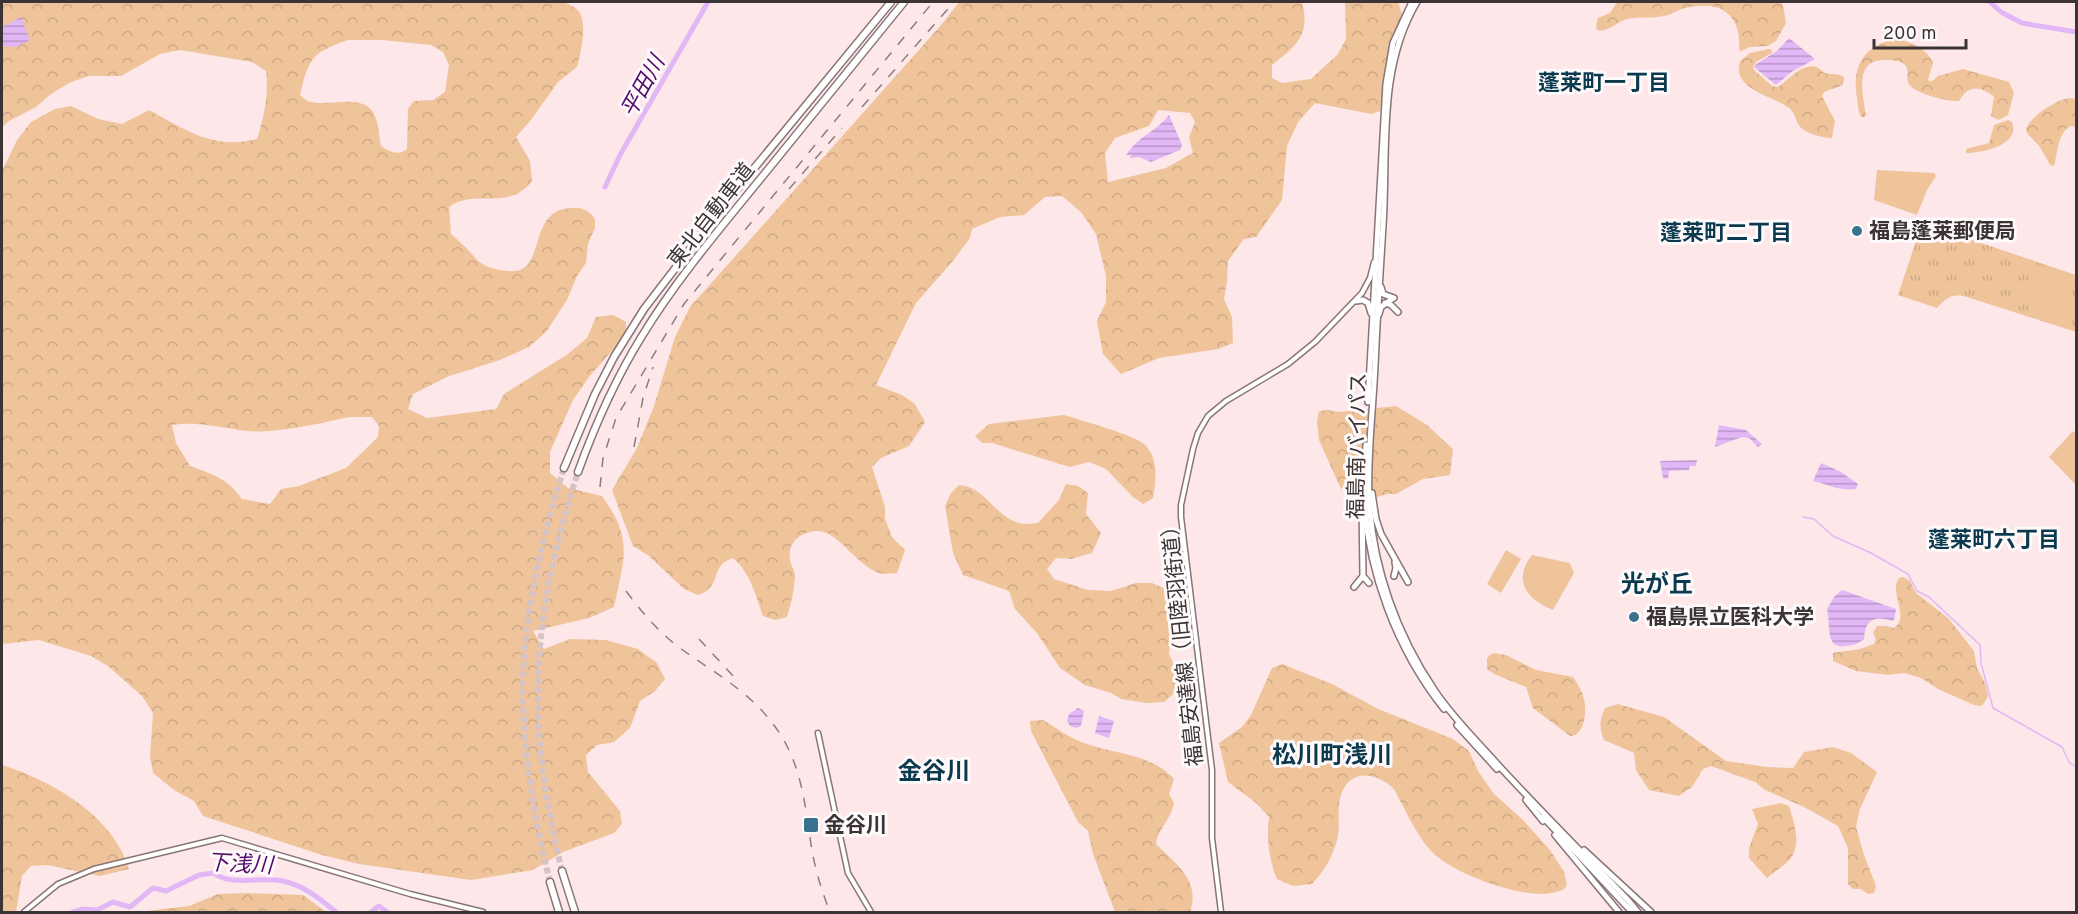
<svg xmlns="http://www.w3.org/2000/svg" width="2078" height="914" viewBox="0 0 2078 914" font-family="Overpass,'Noto Sans JP',sans-serif">
	<defs>
		<pattern id="grass-tufts" width="24" height="20" patternUnits="userSpaceOnUse" patternTransform="scale(1.5)"><rect width="24" height="20" fill="#efc49a"/><path d="M3 7l-1-3M5 7V3M7 7l1-3M15 17l-1-3M17 17v-4M19 17l1-3" fill="none" stroke="#cea985"/></pattern>
		<pattern id="forest-crowns" width="20" height="18" patternUnits="userSpaceOnUse" patternTransform="scale(1.5)"><rect width="20" height="18" fill="#efc49a"/><path d="M2 6a3 3 0 1 1 6 0M12 15a3 3 0 1 1 6 0" fill="none" stroke="#cea985"/></pattern>
		<pattern id="water-rules" width="6" height="5" patternUnits="userSpaceOnUse" patternTransform="scale(1.5)"><rect width="6" height="5" fill="#e2b7f6"/><path d="M0 2.5h6" fill="none" stroke="#b895c8"/></pattern>
	</defs>
	<rect width="100%" height="100%" fill="#fde7e9"/>
	<!-- grass -->
	<path fill="url(#grass-tufts)" d="M 1922,223 L 2076,275 L 2076,332 L 1967,297 C 1951,293 1947,298 1937,308 L 1898,295 Z"/>
	<!-- forest -->
	<g fill="url(#forest-crowns)" fill-rule="evenodd">
		<path d="M 2,2 L 563,2 C 568,4 577,7 580,13 C 587,26 581,52 577,67 L 558,82 L 531,120 L 516,137 L 530,161 L 532,181 C 508,212 475,188 449,207 L 451,234 C 458,240 465,246 471,253 C 474,256 477,261 481,263 C 488,268 498,270 507,271 C 550,276 524,209 572,208 C 583,207 589,211 595,219 L 595,228 L 588,244 L 586,263 L 577,276 L 567,300 L 546,332 L 529,347 L 500,360 L 449,376 L 413,394 L 408,409 L 427,418 L 496,409 L 504,394 L 568,354 L 587,338 L 596,317 L 613,315 L 626,322 L 626,335 L 589,377 L 573,400 L 550,452 L 550,473 L 568,488 L 602,496 C 634,540 624,558 614,607 L 589,618 L 533,631 L 544,649 L 570,639 L 606,640 L 638,649 L 657,663 L 665,679 L 655,691 L 640,701 L 630,728 L 614,742 L 597,745 L 586,755 L 588,772 L 620,811 L 622,824 L 614,833 L 563,852 L 533,870 L 471,880 L 359,864 L 322,855 L 203,816 L 194,801 L 174,790 L 153,773 L 150,756 L 153,713 L 142,696 L 108,666 L 91,656 L 39,640 L 2,644 L 2,171 L 17,140 L 31,122 L 55,109 L 71,106 L 98,119 L 122,124 L 149,110 C 186,130 213,150 257,139 C 264,117 269,94 266,71 L 252,62 L 180,50 L 160,54 L 121,76 L 88,76 L 69,83 L 51,94 L 36,107 L 9,121 L 2,127 ZM 348,40 L 382,40 L 431,45 L 443,52 L 449,65 L 445,92 L 433,100 L 414,101 L 408,109 L 407,149 C 398,156 390,152 381,146 C 379,137 379,127 376,119 C 367,89 328,109 308,101 C 307,101 301,96 300,95 C 309,58 311,53 348,40 ZM 349,417 L 372,417 L 379,426 L 378,437 L 346,468 L 299,486 L 281,489 L 270,504 L 242,499 C 228,479 213,474 190,466 L 176,443 L 172,425 C 197,421 222,428 247,431 C 274,434 322,423 349,417 Z"/>
		<path d="M 959,2 L 1302,2 C 1311,35 1296,46 1272,65 L 1272,78 L 1282,83 L 1311,79 L 1338,54 L 1346,39 L 1345,2 L 1398,2 L 1403,17 L 1390,45 L 1380,111 L 1371,114 L 1315,103 L 1298,122 L 1287,146 L 1282,200 L 1256,237 L 1244,239 L 1228,261 L 1227,281 L 1224,299 L 1232,317 L 1233,343 L 1218,349 L 1159,358 L 1121,374 L 1103,354 L 1097,321 L 1106,302 L 1106,276 L 1096,234 L 1081,212 L 1062,196 L 1045,197 L 1024,215 L 1000,217 L 972,229 L 970,238 L 952,262 L 916,303 L 876,385 L 902,395 L 915,404 L 925,422 L 909,446 L 881,458 L 872,467 L 885,507 L 885,519 L 892,537 L 905,550 L 897,573 C 893,573 887,574 883,574 C 858,569 839,531 818,531 C 803,531 787,541 790,559 C 790,565 795,570 795,576 C 794,591 791,604 787,617 L 775,620 L 763,616 C 756,596 750,572 733,558 C 708,566 724,586 698,595 L 684,589 L 649,556 L 633,546 L 612,490 L 637,448 L 654,406 L 675,337 L 690,307 L 942,24 ZM 1158,110 L 1190,113 L 1195,122 L 1189,137 L 1193,153 L 1166,168 L 1108,182 L 1105,153 L 1115,138 L 1149,126 Z"/>
		<path d="M 1617,2 L 1780,2 L 1783,5 L 1786,23 L 1776,41 L 1768,46 L 1750,47 L 1741,51 L 1739,50 C 1742,13 1719,0 1686,8 C 1678,9 1672,15 1664,16 C 1652,19 1639,16 1627,19 C 1617,22 1607,33 1597,30 L 1596,26 L 1598,18 L 1610,13 Z"/>
		<path d="M 1894,39 C 1908,40 1928,49 1933,63 L 1928,80 L 1931,82 L 1938,76 L 1963,69 L 2009,82 L 2014,93 L 2008,115 L 1998,120 L 1991,116 L 1994,97 C 1980,85 1968,85 1959,101 C 1948,102 1911,93 1908,82 C 1906,75 1910,69 1904,64 C 1899,60 1892,60 1886,60 C 1853,59 1863,93 1866,115 L 1865,117 L 1861,117 C 1858,111 1858,104 1857,98 C 1852,67 1862,47 1894,39 Z"/>
		<path d="M 1769,49 L 1772,50 L 1772,53 L 1756,62 L 1753,67 L 1754,70 L 1772,86 L 1778,87 C 1788,80 1803,62 1816,67 C 1821,69 1821,71 1825,73 C 1831,75 1838,73 1844,77 L 1843,85 L 1824,92 L 1822,96 L 1835,121 L 1832,138 C 1822,138 1803,133 1798,124 C 1795,118 1795,113 1789,108 C 1774,96 1731,90 1740,61 L 1750,53 Z"/>
		<path d="M 2069,98 L 2076,99 L 2076,127 L 2070,126 C 2057,135 2058,152 2054,166 L 2050,165 L 2040,147 L 2027,133 L 2026,129 C 2031,116 2056,100 2069,98 Z"/>
		<path d="M 2008,120 L 2012,122 C 2021,145 1982,153 1966,153 L 1966,149 L 1989,143 L 1994,125 Z"/>
		<path d="M 1396,406 L 1427,425 L 1453,449 L 1450,475 L 1423,479 L 1396,494 L 1388,494 L 1358,502 L 1345,493 L 1340,487 L 1319,440 L 1317,421 L 1319,411 L 1328,410 L 1338,412 Z"/>
		<path d="M 1064,415 C 1080,420 1134,435 1144,444 C 1159,457 1156,481 1153,498 L 1143,504 L 1133,497 L 1106,469 L 1089,462 L 1070,467 L 992,443 L 982,443 L 975,436 L 989,424 Z"/>
		<path d="M 1066,484 L 1078,486 L 1088,493 L 1086,514 L 1101,533 L 1092,553 L 1071,559 L 1056,558 L 1047,569 L 1054,579 L 1088,590 L 1111,591 L 1136,583 L 1152,583 L 1166,589 L 1171,599 L 1169,654 L 1184,685 L 1164,702 L 1146,703 L 1121,699 L 1111,693 L 1085,685 L 1060,668 L 1037,633 L 1015,609 L 1009,591 L 963,575 L 953,553 L 945,506 L 951,493 L 959,485 C 986,487 994,516 1019,523 C 1025,525 1033,523 1038,523 L 1059,500 Z"/>
		<path d="M 1903,577 L 1910,581 L 1916,593 L 1948,618 L 1974,651 L 1977,668 L 1985,683 L 1988,696 L 1984,703 L 1981,706 L 1974,705 L 1938,689 L 1921,678 L 1904,673 L 1888,675 L 1856,671 L 1833,661 L 1833,653 L 1860,649 L 1874,644 L 1876,639 L 1873,633 L 1877,626 L 1886,626 L 1894,628 C 1911,617 1888,592 1899,578 Z"/>
		<path d="M 1493,653 L 1506,655 L 1536,670 L 1573,677 C 1577,683 1582,690 1584,699 C 1587,710 1585,736 1570,736 L 1533,708 L 1526,687 L 1494,674 L 1487,669 L 1487,658 Z"/>
		<path d="M 1282,664 L 1332,684 L 1378,709 L 1453,739 L 1469,751 L 1478,771 L 1494,794 L 1522,819 L 1550,850 L 1564,872 L 1567,885 L 1563,890 C 1556,892 1548,894 1541,894 C 1511,894 1452,873 1431,851 C 1420,839 1411,822 1404,808 C 1400,802 1397,793 1393,788 C 1383,778 1363,770 1351,780 C 1332,795 1342,821 1337,840 C 1332,858 1324,871 1312,884 L 1293,886 L 1277,879 C 1269,860 1266,837 1269,817 L 1256,803 L 1228,782 L 1219,743 L 1242,727 L 1251,715 L 1272,668 Z"/>
		<path d="M 1618,704 L 1664,717 L 1726,761 L 1767,767 L 1793,768 L 1804,752 L 1833,747 L 1851,753 L 1877,772 L 1860,809 L 1856,827 L 1864,855 L 1876,886 L 1874,893 L 1868,894 L 1861,889 L 1853,889 L 1848,884 L 1848,848 L 1838,826 L 1804,807 L 1765,790 L 1755,782 L 1711,766 L 1703,769 L 1692,787 L 1679,796 L 1649,790 L 1636,770 L 1634,753 L 1604,740 C 1599,727 1599,721 1605,708 Z"/>
		<path d="M 1043,720 C 1056,728 1070,738 1084,743 C 1114,754 1152,754 1174,779 L 1169,794 L 1174,803 C 1170,821 1158,829 1156,844 C 1176,864 1201,881 1190,912 L 1115,912 L 1093,854 L 1088,831 L 1078,822 L 1031,731 L 1030,721 Z"/>
		<path d="M 2,765 C 52,781 113,815 129,869 L 100,876 L 47,865 L 31,866 L 22,876 L 16,912 L 2,912 Z"/>
		<path d="M 1781,803 L 1789,806 C 1794,822 1802,845 1790,859 C 1784,866 1774,872 1767,878 L 1749,858 L 1749,848 L 1758,824 L 1752,809 Z"/>
		<path d="M 247,893 L 303,895 L 326,912 L 138,912 L 189,906 L 218,894 Z"/>
	</g>
	<!-- pitch -->
	<g fill="#efc49a">
		<path d="M 1877,170 L 1934,173 L 1936,176 L 1927,190 L 1917,215 L 1874,200 Z"/>
		<path d="M 1931,234 L 1948,240 L 1942,257 L 1925,251 Z"/>
		<path d="M 2042,268 L 2072,279 L 2075,284 L 2066,313 C 2036,330 2012,287 2042,268 Z"/>
		<path d="M 2073,431 L 2076,435 L 2076,485 L 2049,457 Z"/>
		<path d="M 1506,550 L 1521,559 L 1501,593 L 1487,584 Z"/>
		<path d="M 1532,555 L 1570,563 L 1574,573 L 1553,610 C 1527,600 1512,580 1532,555 Z"/>
	</g>
	<!-- water -->
	<g fill="url(#water-rules)">
		<path d="M 21,17 L 30,40 L 16,47 L 2,46 L 2,27 Z"/>
		<path d="M 1789,38 L 1815,59 L 1793,71 L 1776,85 L 1754,67 L 1755,65 L 1777,51 Z"/>
		<path d="M 1169,115 L 1182,145 L 1180,150 L 1151,162 L 1139,157 L 1130,158 L 1131,154 L 1126,156 C 1135,138 1156,132 1169,115 Z"/>
		<path d="M 1719,425 L 1746,430 L 1762,444 L 1758,447 L 1749,438 L 1742,437 L 1715,447 Z"/>
		<path d="M 1697,460 L 1696,466 L 1690,466 L 1689,470 L 1669,471 L 1668,479 L 1663,478 L 1660,461 Z"/>
		<path d="M 1821,463 L 1841,472 L 1858,484 L 1856,489 C 1837,491 1831,485 1813,481 Z"/>
		<path d="M 1842,590 L 1896,609 L 1894,620 L 1892,621 C 1874,615 1865,620 1864,639 C 1858,644 1853,645 1846,646 C 1824,650 1831,623 1827,609 L 1834,597 Z"/>
		<path d="M 1078,708 L 1084,711 L 1081,726 L 1076,728 L 1070,726 L 1067,721 L 1069,714 Z"/>
		<path d="M 1099,716 L 1114,721 L 1109,738 L 1095,733 Z"/>
	</g>
	<g fill="none" stroke-linecap="round" stroke-linejoin="round">
		<!-- stream -->
		<path stroke="#e2b7f6" stroke-width="1.5" d="M 1803,517 L 1814,519 L 1833,536 L 1871,553 L 1908,574 L 1917,591 L 1929,597 L 1980,645 L 1981,663 L 1993,708 L 2062,747 L 2069,762 L 2076,767"/>
		<!-- river -->
		<g stroke="#e2b7f6" stroke-width="5">
			<path d="M 1990,2 L 2001,12 L 2022,23 L 2076,32"/>
			<path d="M 605,187 L 620,155 L 708,2"/>
			<path d="M 73,912 L 82,909 L 97,910 L 113,902 L 130,907 L 153,888 L 166,891 L 199,875 L 213,873 C 233,887 260,876 283,881 C 305,886 320,899 336,912"/>
			<path d="M 371,912 L 379,906 L 387,912"/>
		</g>
		<!-- motorway-tunnel -->
		<g stroke="#d6c3c5" stroke-width="6" stroke-dasharray="6 3" stroke-linecap="butt">
			<path d="M 562,871 C 547,809 536,745 538,681 C 540,610 556,540 578,472"/>
			<path d="M 550,882 C 532,809 519,731 524,656 C 529,593 545,528 564,468"/>
		</g>
		<defs>
			<g id="secondary">
				<path d="M 818,733 L 848,873 L 871,912"/>
				<path d="M 24,912 L 58,884 L 94,869 L 222,838 L 410,894 L 483,912"/>
				<path d="M 1221,912 L 1212,838 L 1212,770 L 1181,517 L 1181,505 L 1193,449 L 1198,433 L 1208,416 L 1226,401 L 1288,364 L 1315,342 L 1362,293 L 1370,278 L 1374,262"/>
			</g>
			<g id="trunk">
				<path d="M 1417,2 C 1377,69 1388,151 1383,226 C 1380,273 1377,319 1375,366 C 1373,410 1367,455 1369,500 C 1373,568 1397,635 1435,691 C 1451,715 1471,735 1490,756 C 1535,806 1582,852 1628,900 L 1638,912"/>
				<path d="M 1381,287 L 1383,294 L 1394,298"/>
				<path d="M 1356,301 L 1363,300 L 1368,303 L 1371,313"/>
				<path d="M 1385,303 L 1391,305 L 1398,312"/>
				<path d="M 1379,314 L 1381,307 L 1392,299"/>
				<path d="M 1368,402 L 1386,84 L 1393,43 L 1412,2"/>
				<path d="M 1366,445 C 1365,462 1364,479 1364,495 C 1367,571 1397,650 1444,709"/>
				<path d="M 1372,493 L 1376,519 L 1381,534 L 1408,582"/>
				<path d="M 1362,503 L 1363,576 L 1369,583"/>
				<path d="M 1394,576 L 1396,568 L 1395,562"/>
				<path d="M 1354,587 L 1363,576"/>
				<path d="M 1457,725 L 1497,769"/>
				<path d="M 1526,800 L 1543,821"/>
				<path d="M 1543,817 L 1632,912"/>
				<path d="M 1555,835 L 1619,912"/>
				<path d="M 1584,850 L 1651,912"/>
			</g>
			<g id="motorway">
				<path d="M 564,468 L 595,394 L 614,357 L 644,309 L 723,206 L 891,2"/>
				<path d="M 578,472 C 595,425 616,378 642,336 C 678,277 723,225 766,172 C 812,115 858,58 904,2"/>
				<path d="M 562,871 L 575,912"/>
				<path d="M 550,882 L 559,912"/>
			</g>
		</defs>
		<!-- secondary casing -->
		<use href="#secondary" stroke="#887577" stroke-width="7"/>
		<!-- trunk casing -->
		<use href="#trunk" stroke="#887577" stroke-width="8"/>
		<!-- motorway casing -->
		<use href="#motorway" stroke="#887577" stroke-width="9"/>
		<!-- secondary -->
		<use href="#secondary" stroke="#fff" stroke-width="4"/>
		<!-- trunk -->
		<use href="#trunk" stroke="#fff" stroke-width="5"/>
		<!-- motorway -->
		<use href="#motorway" stroke="#fff" stroke-width="6"/>
		<!-- rail -->
		<g stroke="#8c7e7f" stroke-width="1.5" stroke-dasharray="10 10" stroke-linecap="butt">
			<path d="M 862,107 L 954,2"/>
			<path d="M 789,189 L 842,128"/>
			<path d="M 634,447 L 643,398 L 653,367"/>
			<path d="M 600,487 L 603,458 L 616,418 L 684,304 L 933,2"/>
			<path d="M 626,591 C 641,611 656,629 676,645 C 716,675 754,692 782,737 C 803,772 806,812 812,851 C 816,872 822,892 830,912"/>
			<path d="M 699,639 L 735,678"/>
		</g>
	</g>
	<!-- markers -->
	<g fill="#3a718c" stroke="#fef9fa" stroke-width="2">
		<circle cx="1857" cy="231" r="6"/>
		<circle cx="1634" cy="617" r="6"/>
		<rect x="803" y="817" width="16" height="16" rx="3"/>
	</g>
	<g text-anchor="middle" stroke-width="6" stroke-linejoin="round" paint-order="stroke">
		<!-- street labels -->
		<g font-size="21" fill="#3b3334" stroke="#fef9fa">
			<text transform="translate(711 215) rotate(-52)" y="7">東北自動車道</text>
			<text transform="translate(1357 446) rotate(-89)" y="7">福島南バイパス</text>
			<text transform="translate(1182 641) rotate(-96)" y="7">福島安達線（旧陸羽街道）</text>
		</g>
		<!-- poi labels -->
		<g font-size="21" font-weight="bold" fill="#3b3334" stroke="#fef9fa" text-anchor="start">
			<text x="1869" y="238">福島蓬莱郵便局</text>
			<text x="1646" y="624">福島県立医科大学</text>
			<text x="824" y="832">金谷川</text>
		</g>
		<!-- neighbourhood labels -->
		<g font-size="22" font-weight="bold" fill="#0b3a4f" stroke="#fef9fa">
			<text x="1604" y="90">蓬莱町一丁目</text>
			<text x="1726" y="240">蓬莱町二丁目</text>
			<text x="1994" y="547">蓬莱町六丁目</text>
		</g>
		<!-- water labels -->
		<g font-size="22" font-style="italic" fill="#530c6a" stroke="#fef9fa">
			<text transform="translate(642 86) rotate(-61)" y="8">平田川</text>
			<text transform="translate(240 863) rotate(3)" y="8">下浅川</text>
		</g>
		<!-- quarter labels -->
		<g font-size="24" font-weight="bold" fill="#0b3a4f" stroke="#fef9fa">
			<text x="1657" y="592">光が丘</text>
			<text x="1332" y="763">松川町浅川</text>
			<text x="934" y="779">金谷川</text>
		</g>
	</g>
	<!-- border -->
	<rect width="2078" height="914" fill="none" stroke="#3b3334" stroke-width="6"/>
	<!-- scale -->
	<path d="M1874 39v9h92v-9" fill="none" stroke="#3b3334" stroke-width="3"/>
	<text x="1883" y="39" font-size="18" fill="#3b3334" stroke="#fef9fa" stroke-width="4.5" paint-order="stroke">200 m</text>
</svg>
